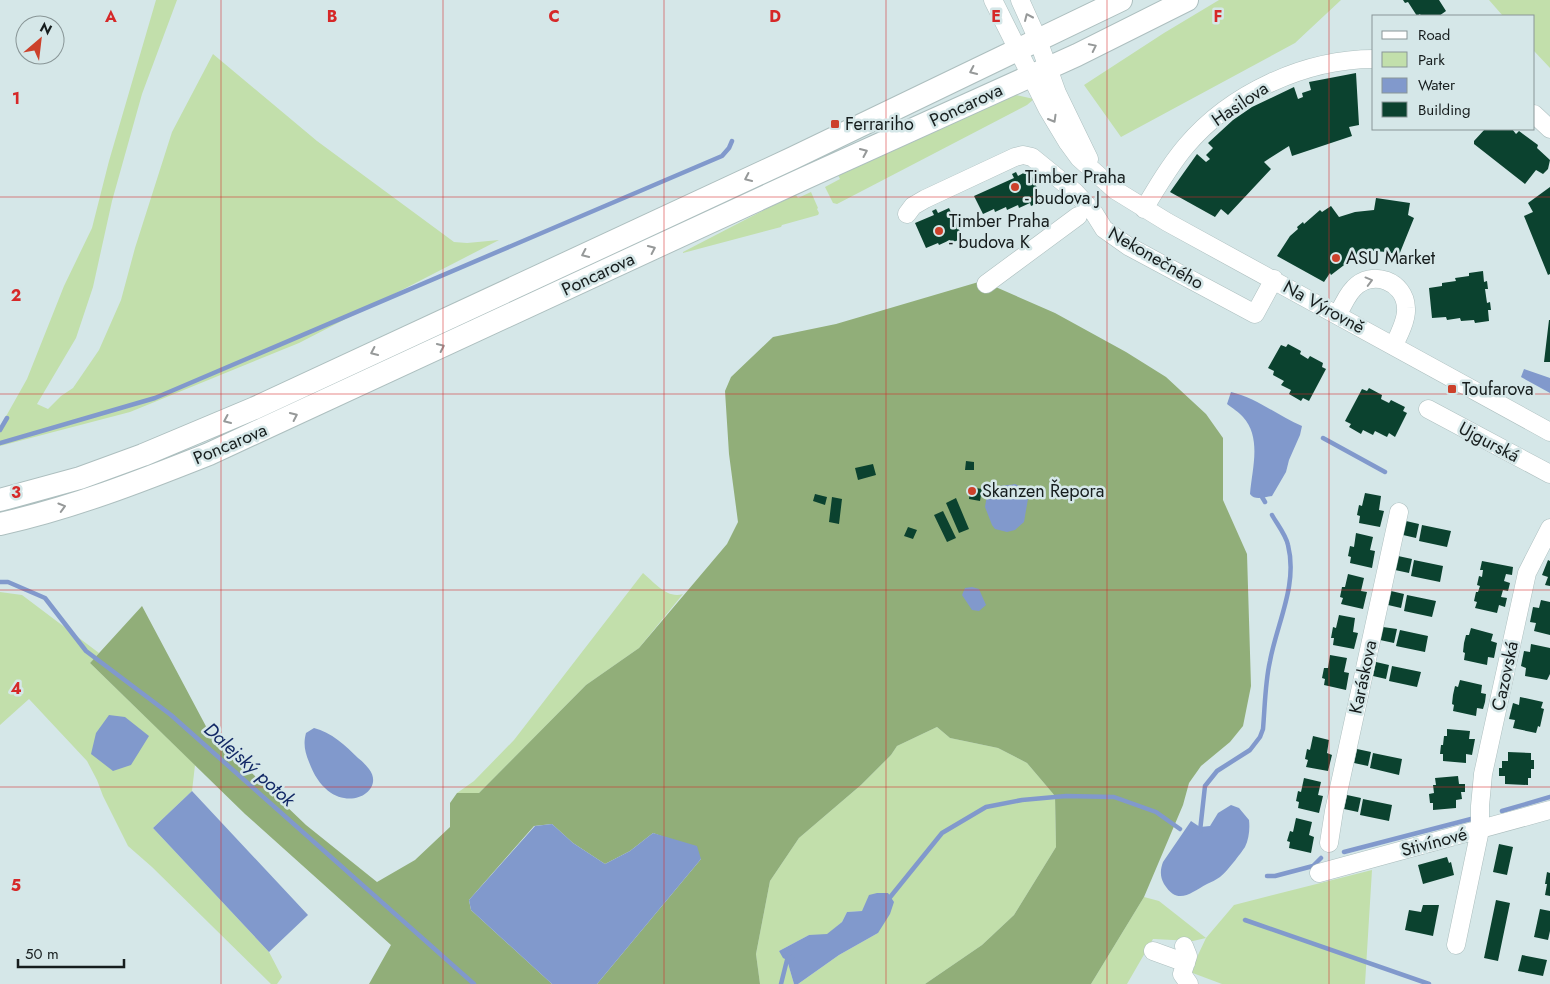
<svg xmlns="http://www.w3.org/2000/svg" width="1550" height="984" viewBox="0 0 1550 984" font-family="Jost,sans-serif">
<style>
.green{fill:#c2dfab}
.forest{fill:#91ae79}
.water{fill:#8199cc}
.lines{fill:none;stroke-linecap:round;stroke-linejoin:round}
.stream{stroke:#8199cc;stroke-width:4.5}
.building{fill:#0b422f}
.minor-casing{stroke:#adbfbf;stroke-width:19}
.major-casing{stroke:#adbfbf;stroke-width:24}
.minor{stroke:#fff;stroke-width:18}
.major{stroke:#fff;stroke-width:22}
.oneway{stroke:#969999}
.grid{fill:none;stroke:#d62828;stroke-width:1;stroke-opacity:0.55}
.poi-dot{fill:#cc412b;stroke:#d5e7e8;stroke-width:2}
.labels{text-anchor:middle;stroke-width:5;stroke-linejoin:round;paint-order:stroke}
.street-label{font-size:18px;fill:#161d1d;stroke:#d5e7e8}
.poi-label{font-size:18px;fill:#161d1d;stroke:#d5e7e8;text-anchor:start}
.water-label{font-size:19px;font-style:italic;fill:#122865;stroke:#d5e7e8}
.grid-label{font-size:16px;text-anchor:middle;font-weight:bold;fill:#d62828;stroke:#d5e7e8;stroke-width:5;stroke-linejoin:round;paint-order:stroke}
</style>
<rect width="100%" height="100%" fill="#d5e7e8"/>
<path class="green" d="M156 0H177L142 94 112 201 93 287 76 338 37 404 48 409 61 396 73 388 99 350 121 300 135 248 172 132 213 54 317 141 454 242 467 243 499 240 299 343 130 412 0 446V427L27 379 64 286 92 228 109 161Z
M1219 0H1341L1295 43 1121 137 1084 85 1164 33Z
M1489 0H1550V68L1534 51V16H1503Z
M1016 95 1034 99 1027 105 837 204 833 203 825 187 840 179 838 175Z
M811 192 818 208 817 209 819 213 818 215 782 225 781 227 683 253V252L795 194 798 198Z
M643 573C655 583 667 599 683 594L639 648 586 685 479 793H457L474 781 514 740Z
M0 592 22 595 99 653 90 663 195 765 192 791 153 828 269 952 282 977 277 984H271L152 867 128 846 103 796 97 780 87 761 29 699 0 725Z
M937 727 950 738 998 748 1027 763 1055 796 1056 847 1014 915 982 945 925 984H798L839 955 878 933 862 911 847 912 842 922 827 935H809L779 951 787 960 794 984H760L756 954 770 881 799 838 861 785 891 755 897 746Z
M1372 870 1365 984H1222L1190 972 1206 938 1193 941 1153 939 1127 984H1091L1144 897 1159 901 1206 938 1234 905Z"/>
<path class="forest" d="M982 281 1055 313 1126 352 1166 377 1206 414 1223 438V500L1247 554 1251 686 1243 726 1230 742 1201 766 1189 783 1183 805 1144 897 1091 984H925L982 945 1014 915 1056 847 1055 796 1027 763 998 748 950 738 937 727 897 746 891 755 861 785 799 838 770 881 756 954 760 984H597L701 859 664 837 653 833 630 851 605 864 573 843 552 824 534 826 469 900 471 910 552 984H369L391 945 245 814 90 663 142 606 209 732 306 825 377 882 415 860 450 827V803L457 793H479L586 685 639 648 727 544 738 522 729 454 725 391 731 377 773 337 836 324Z"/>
<path class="water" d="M1524 369 1550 378V393L1521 377Z
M1231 392C1257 398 1278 416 1302 426L1300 435 1289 460 1286 472 1272 496C1264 497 1255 501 1250 494 1252 469 1262 438 1243 417 1239 412 1232 408 1227 404Z
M1015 484 1026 489 1029 493 1024 522 1015 530 1007 532 995 529 992 525 985 507 988 489C997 485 1005 486 1015 484Z
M972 587 979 589 986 605 979 611 972 610 962 595 965 588Z
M109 715 125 717 149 736 131 765 113 771 91 754 96 733Z
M314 728C331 732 346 746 358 758 362 761 366 765 369 769 389 795 331 823 309 762 305 752 303 744 306 733Z
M192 791 308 915 269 952 153 828Z
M1231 805 1239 808 1249 820C1250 829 1249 839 1245 847 1241 853 1226 873 1220 877 1216 880 1211 882 1207 884 1190 893 1178 906 1164 884 1160 877 1160 870 1163 862L1191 821 1200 827 1210 826 1218 813Z
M552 824 573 843 605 864 630 851 653 833 697 846 701 859 597 984H552L471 910 469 900 535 826Z
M877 893H888L894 902 890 914 878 933 839 955 798 984H794L787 960 783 958 779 951 809 935 827 934 842 922 847 912 862 911 869 895Z"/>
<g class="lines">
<path class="stream" d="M0 430 7 418
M1323 438 1385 472
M0 443 155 398 722 156 729 148 732 141
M1262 493V497L1265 502
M0 582H8L45 598 86 651 171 715 474 984
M1502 811 1550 797
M1200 831 1205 786 1217 771 1250 750 1260 737 1263 729C1265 706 1265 683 1270 661 1277 623 1298 585 1288 545 1286 535 1277 524 1272 515
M1344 852 1471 819
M1267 876H1275L1313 866 1321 858
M887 901 942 833 986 807 1022 800 1066 796 1114 797 1156 812 1180 829
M1245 920 1429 984
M781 984 787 960 792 957"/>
</g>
<path class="building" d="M1403 0H1439L1446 11 1439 16H1421L1420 14 1417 16 1408 2 1405 3Z
M1356 73 1359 125 1349 127 1352 136 1292 156 1289 146 1270 158 1264 162 1271 169 1228 215 1221 209 1215 217 1170 192 1197 154 1206 162 1210 159 1206 155 1213 148 1208 143 1233 120 1252 107 1294 87 1298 99 1303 97 1302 93 1311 90 1309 82Z
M1485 129H1512L1516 134 1519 131 1538 145 1537 148 1550 160 1548 169 1543 174 1536 170 1525 184 1474 144V141Z
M1029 170 1043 201 1031 206 1030 203 1019 208 1018 205 1007 210 1006 207 995 212 994 209 983 214 974 196 1014 178 1012 174 1016 172 1018 176Z
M1550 187V274L1548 275 1524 216 1533 212 1528 203Z
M1376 198 1410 203 1408 215 1414 218 1399 255 1387 252 1373 251 1355 255 1356 256 1331 275 1330 273 1324 282 1277 256 1290 236 1298 229 1297 227 1303 222 1304 224 1320 210 1322 212 1331 206 1339 217 1355 212 1374 210Z
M949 208 963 238 951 243 950 240 939 245 938 243 926 248 915 223 934 215 932 211 936 209 938 213Z
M1483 271 1484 282 1487 281 1488 289H1485L1487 303 1490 302 1491 310H1488L1489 321 1475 323 1474 320 1461 321 1460 318 1447 320 1446 317 1432 318 1429 288 1442 286V283L1456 281 1455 278 1469 276V273Z
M1549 320H1550V362H1544Z
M1288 344 1301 351 1300 354 1308 359 1310 356 1323 363 1322 367 1326 369 1309 401 1303 398 1301 401 1289 394 1291 390 1281 385 1284 381 1273 375 1274 371 1268 368 1281 345 1286 347Z
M1369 388 1382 395 1381 399 1389 403 1391 400 1405 407 1403 411 1407 413 1395 437 1389 433 1387 437 1375 431 1373 435 1363 430 1361 434 1349 427 1351 424 1345 421 1362 389 1367 391Z
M966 461 974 462V470H965Z
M873 464 876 475 858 480 855 468Z
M970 487 982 489 980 501 969 499Z
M1365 493 1381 496 1379 510 1384 511 1380 527 1359 523 1360 516 1357 515 1359 505 1362 506Z
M815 494 827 497 825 505 813 501Z
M832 497 842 499 839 524 829 522Z
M956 498 969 529 959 533 946 503Z
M943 511 956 538 947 542 934 515Z
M1406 521 1419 524 1416 538 1403 535Z
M1422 525 1451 531 1447 547 1419 541Z
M908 527 917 530 913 539 904 536Z
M1356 533 1373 537 1370 550 1375 551 1372 568 1350 563 1351 557 1348 556 1350 546 1354 547Z
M1398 556 1412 559 1409 573 1395 570Z
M1414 560 1443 566 1440 582 1411 576Z
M1548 560 1550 561V586L1545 585 1548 577 1542 575Z
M1482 561 1513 567 1512 575 1506 574 1504 581 1510 583 1508 591 1503 590 1501 597 1507 598 1505 607 1499 605 1497 613 1475 608 1477 602 1474 601 1476 592H1478L1480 586 1477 585 1479 576 1482 577 1483 570H1480Z
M1348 574 1364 578 1361 591 1367 592 1363 609 1341 604 1343 598 1340 597 1342 587H1345Z
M1391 591 1404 594 1401 608 1388 605Z
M1407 595 1436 601 1432 617 1404 611Z
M1541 600 1550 602V635L1534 631 1536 623 1530 622 1533 607 1539 608Z
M1339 615 1355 618 1353 632 1358 633 1354 649 1333 645 1334 638H1331L1333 627 1336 628Z
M1383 627 1397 629 1394 643 1380 640Z
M1471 628 1493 634 1491 641 1497 643 1494 658 1488 657 1487 665 1464 660 1465 653 1463 652 1464 643 1466 635H1469Z
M1400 630 1428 636 1425 652 1396 646Z
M1531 644 1550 648V674L1547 680 1525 676 1526 668 1521 666 1524 651 1530 652Z
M1330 655 1347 658 1344 672 1349 673 1346 690 1324 685 1325 679 1322 678 1324 668H1328Z
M1376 662 1389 665 1386 679 1373 676Z
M1392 666 1421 672 1417 687 1389 681Z
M1460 680 1482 685 1481 693 1486 694 1485 702 1483 709 1477 708 1476 716 1453 711 1454 705 1452 704 1453 695 1455 686 1458 687Z
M1520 697 1543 702 1541 708 1544 709 1540 727 1538 726 1536 733 1513 728 1515 720 1509 719 1513 703 1519 705Z
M1447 729 1470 731 1469 739H1475L1472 755 1466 754V763L1443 761V754H1440L1441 745H1443L1444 736H1447Z
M1313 736 1329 740 1327 753 1332 755 1328 771 1306 767 1308 760 1305 759 1307 749 1310 750Z
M1357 749 1371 752 1368 766 1354 763Z
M1508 752 1531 753V760H1534V769H1531V778H1528V785L1505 784V776H1499V768H1502V761H1508Z
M1373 753 1402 759 1399 775 1370 768Z
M1458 776 1459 784H1465V792H1461L1462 799 1456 800V808L1433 810V803H1430L1429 794 1434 793 1433 785H1436L1435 778Z
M1304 778 1321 782 1318 795 1323 796 1319 813 1298 808 1299 802 1296 801 1298 791 1301 792Z
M1347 795 1361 798 1358 812 1344 809Z
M1363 799 1392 805 1389 821 1360 815Z
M1296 818 1312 822 1309 835 1314 837 1311 853 1289 848 1290 842 1287 841 1290 831 1293 832Z
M1499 844 1513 847 1507 875 1493 872Z
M1447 857 1449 863 1451 862 1454 875 1423 884 1418 865Z
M1547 872 1550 873V896L1545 895 1547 884H1545Z
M1496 900 1510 903 1498 961 1484 958Z
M1423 905H1439L1433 936 1405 930 1409 910 1421 912Z
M1540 909 1550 911V931L1548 940 1534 937Z
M1522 955 1547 960 1543 976 1518 971Z"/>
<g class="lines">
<defs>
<path id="minor" d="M993 0 1047 108 1068 143 1079 158 1115 190 1167 222 1550 432
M1020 0 1038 40 1057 93 1089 159
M1534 114 1550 129
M1144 209C1157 187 1170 165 1186 146 1231 93 1305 59 1374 59
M907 214 913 206 925 199 1015 157 1023 155 1032 157 1075 192 1094 213 1104 229 1128 246 1255 314 1274 279
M986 284 1078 216
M1338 315C1342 306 1347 295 1354 288 1372 269 1405 281 1406 308 1407 319 1399 335 1394 345
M1428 409 1550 474
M1329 843 1334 811 1399 512
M1319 873 1550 810
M1456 945 1480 830V806L1483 774 1527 573 1550 528
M1184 946 1188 956 1182 974 1189 984
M1153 951 1186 963"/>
<path id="major" d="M0 500 80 478 143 455 255 408 793 158 1121 0
M0 524C72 508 141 481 209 454L803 179 1077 55 1187 0"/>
</defs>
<use href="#minor" class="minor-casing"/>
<use href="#major" class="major-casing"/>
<use href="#minor" class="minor"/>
<use href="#major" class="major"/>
</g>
<defs><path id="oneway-chevron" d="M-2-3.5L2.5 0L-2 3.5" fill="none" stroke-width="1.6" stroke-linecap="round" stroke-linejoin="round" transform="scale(1.25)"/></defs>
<g class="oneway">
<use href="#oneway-chevron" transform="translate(1028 17) rotate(-114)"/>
<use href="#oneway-chevron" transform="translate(1093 47) rotate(-26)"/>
<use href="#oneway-chevron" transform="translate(973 71) rotate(155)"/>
<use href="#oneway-chevron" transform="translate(1053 119) rotate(60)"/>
<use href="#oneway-chevron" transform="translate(864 152) rotate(-24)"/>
<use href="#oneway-chevron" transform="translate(748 178) rotate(155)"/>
<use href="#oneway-chevron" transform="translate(652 249) rotate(-25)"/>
<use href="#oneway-chevron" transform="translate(585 254) rotate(155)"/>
<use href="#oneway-chevron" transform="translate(1369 281) rotate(-15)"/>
<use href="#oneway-chevron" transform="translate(441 347) rotate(-25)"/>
<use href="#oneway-chevron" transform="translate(374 352) rotate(155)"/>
<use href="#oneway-chevron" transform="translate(294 416) rotate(-25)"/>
<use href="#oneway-chevron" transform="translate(227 420) rotate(156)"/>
<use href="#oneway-chevron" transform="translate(62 507) rotate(-16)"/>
</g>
<path class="grid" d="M221 0V984M443 0V984M664 0V984M886 0V984M1107 0V984M1329 0V984M0 197H1550M0 394H1550M0 590H1550M0 787H1550"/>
<g class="poi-dot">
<rect x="830" y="119" width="10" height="10" rx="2.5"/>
<circle cx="1015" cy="187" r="5"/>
<circle cx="939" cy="231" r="5"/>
<circle cx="1336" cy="258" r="5"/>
<rect x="1447" y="384" width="10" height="10" rx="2.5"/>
<circle cx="972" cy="491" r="5"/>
</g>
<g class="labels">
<g class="street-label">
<text transform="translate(1240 104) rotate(-34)" y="6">Hasilova</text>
<text transform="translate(966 105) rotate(-25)" y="6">Poncarova</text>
<text transform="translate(1156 258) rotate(30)" y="6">Nekonečného</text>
<text transform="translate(598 274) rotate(-25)" y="6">Poncarova</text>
<text transform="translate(1324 307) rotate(29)" y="6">Na Výrovně</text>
<text transform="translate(1489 442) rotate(28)" y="6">Ujgurská</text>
<text transform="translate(230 444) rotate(-23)" y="6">Poncarova</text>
<text transform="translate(1505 676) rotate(-78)" y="6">Cazovská</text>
<text transform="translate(1363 677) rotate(-78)" y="6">Karáskova</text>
<text transform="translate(1434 842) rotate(-15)" y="6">Stivínové</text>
</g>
<g class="poi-label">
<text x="845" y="130">Ferrariho</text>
<text x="1025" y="183">Timber Praha<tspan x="1025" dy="21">- budova J</tspan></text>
<text x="949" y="227">Timber Praha<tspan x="949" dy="21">- budova K</tspan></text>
<text x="1346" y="264">ASU Market</text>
<text x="1462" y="395">Toufarova</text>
<text x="982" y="497">Skanzen Řepora</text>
</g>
<g class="water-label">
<text transform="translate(250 764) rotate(42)" y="7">Dalejský potok</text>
</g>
</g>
<g class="grid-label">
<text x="111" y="22">A</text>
<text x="332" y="22">B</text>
<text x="554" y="22">C</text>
<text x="775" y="22">D</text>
<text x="996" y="22">E</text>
<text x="1218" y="22">F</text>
<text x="16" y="104">1</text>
<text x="16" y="301">2</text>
<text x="16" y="498">3</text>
<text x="16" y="694">4</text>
<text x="16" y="891">5</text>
</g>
<rect x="1372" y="15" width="162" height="115" fill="#d5e7e8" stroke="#899697"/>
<rect x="1382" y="31" width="25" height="8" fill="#ffffff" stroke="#899697"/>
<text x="1418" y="40" font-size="15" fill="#161d1d">Road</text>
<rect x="1382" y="52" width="25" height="15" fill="#c2dfab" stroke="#899697"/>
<text x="1418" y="65" font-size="15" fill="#161d1d">Park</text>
<rect x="1382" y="78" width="25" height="15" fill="#8199cc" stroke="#899697"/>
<text x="1418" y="90" font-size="15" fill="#161d1d">Water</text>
<rect x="1382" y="102" width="25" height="15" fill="#0b422f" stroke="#899697"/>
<text x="1418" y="115" font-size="15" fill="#161d1d">Building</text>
<g transform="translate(40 40) rotate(28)"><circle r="24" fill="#d5e7e8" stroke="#899697"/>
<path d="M0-4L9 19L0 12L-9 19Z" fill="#cc412b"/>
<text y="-8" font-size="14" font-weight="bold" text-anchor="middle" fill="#161d1d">N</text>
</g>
<path d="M18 959v8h106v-8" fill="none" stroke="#161d1d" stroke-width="2.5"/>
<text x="25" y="959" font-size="15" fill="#161d1d" stroke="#d5e7e8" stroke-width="4" paint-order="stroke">50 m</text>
</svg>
